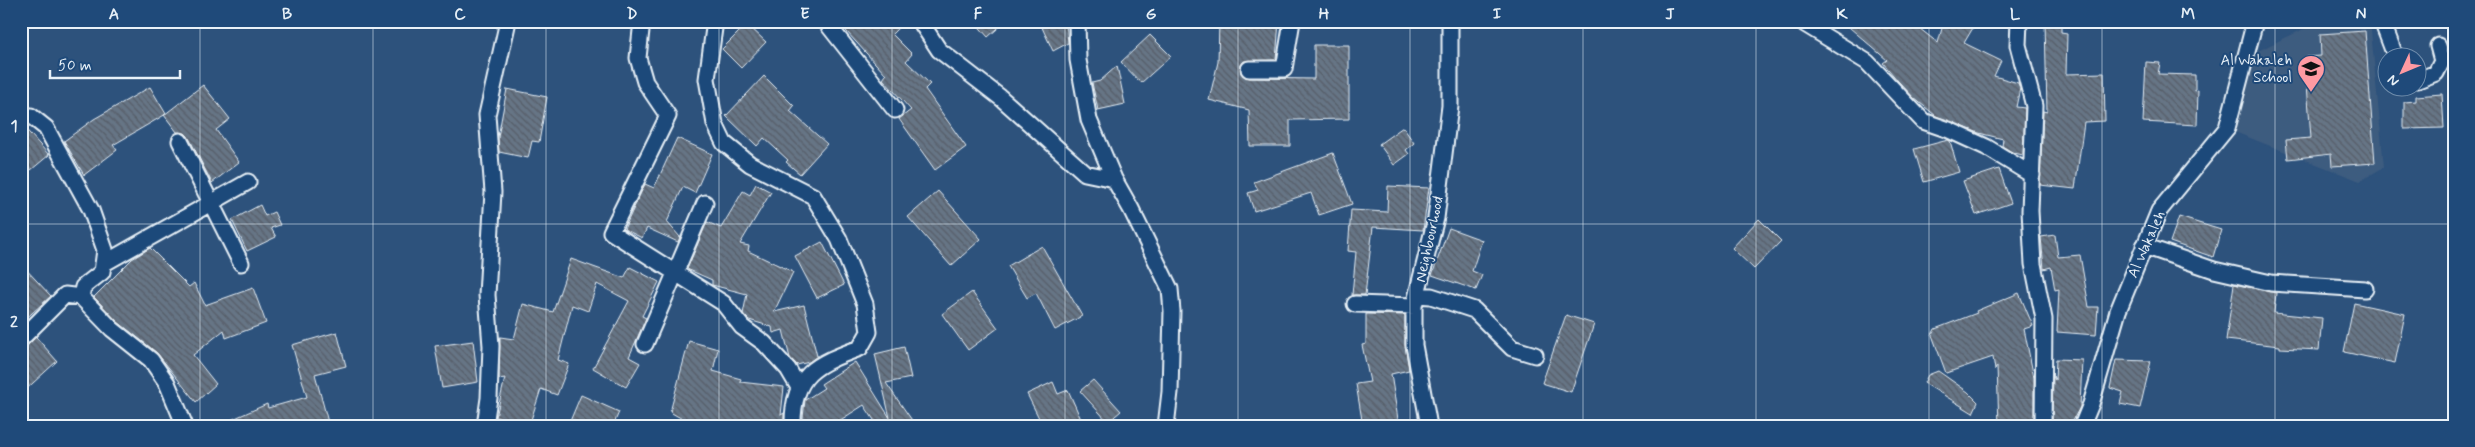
<svg xmlns="http://www.w3.org/2000/svg" width="2475" height="447" viewBox="0 0 2475 447" font-family="Mynerve,sans-serif">
<style>
.built{fill:#3e5c7f}
.building{fill:url(#building-back-hatch);stroke:#e8f1f8}
.lines{fill:none;stroke-linecap:round;stroke-linejoin:round}
.minor-casing{stroke:#e8f1f8;stroke-width:19}
.minor{stroke:#1f4a7a;stroke-width:15}
.grid{fill:none;stroke:#e8f1f8;stroke-width:1;stroke-opacity:0.55}
.labels{text-anchor:middle;stroke-width:4;stroke-linejoin:round;paint-order:stroke}
.poi-label{font-size:15px;fill:#e8f1f8;stroke:#1f4a7a;text-anchor:end}
.street-label{font-size:15px;fill:#e8f1f8;stroke:#1f4a7a}
.neatline{fill:none;stroke:#e8f1f8;stroke-width:2}
.grid-label{font-size:16px;text-anchor:middle;font-weight:bold;fill:#e8f1f8}
</style>
<defs>
<pattern id="building-back-hatch" width="6" height="6" patternUnits="userSpaceOnUse" patternTransform="scale(1.25)"><rect width="6" height="6" fill="#667485"/><path d="M-1 5l2 2M0 0l6 6M5-1l2 2" fill="none" stroke="#565e68"/></pattern>
</defs>
<rect width="100%" height="100%" fill="#2d527c"/>
<filter id="ink" filterUnits="userSpaceOnUse"><feTurbulence type="fractalNoise" baseFrequency=".02" numOctaves="2"/><feDisplacementMap in="SourceGraphic" scale="10" xChannelSelector="R" yChannelSelector="G"/><feConvolveMatrix kernelMatrix="1 2 1 2 8 2 1 2 1" color-interpolation-filters="sRGB"/></filter>
<g filter="url(#ink)">
<path class="built" d="M2320 21H2370L2384 167 2360 181 2235 132 2254 53Z"/>
<path class="building" d="M855 21H905L892 34 912 54 906 61 930 84 925 89 966 147 935 170 899 119 911 110 883 79 886 75 846 31Z
M974 21H1006L988 37Z
M1039 21H1066L1068 43 1053 51Z
M1219 21 1262 23V21H1279L1276 60 1244 61 1241 65V73L1249 78 1314 79V45H1349V119L1290 120V146H1250L1249 110 1209 100 1218 62Z
M1842 21H1910L1938 43 1944 21H1977L1964 43 2001 61 1994 76 2018 83 2020 88 2016 107 2025 108 2023 155 2014 153 2002 146 2003 139 1979 133 1936 116 1914 98 1898 81 1883 63 1887 60Z
M2045 21H2061V32L2067 33 2066 74 2104 73 2105 121 2084 122 2075 189 2040 185 2043 111 2047 112Z
M747 24 766 42 741 68 722 49Z
M2365 31 2375 163 2332 166 2331 154 2288 159 2286 140 2311 138 2305 57 2321 56 2320 34Z
M1150 35 1171 56 1141 83 1121 62Z
M2146 62 2160 63 2158 74 2195 75V91L2198 90 2197 125 2143 122Z
M1117 66 1125 104 1098 110 1092 83 1100 81Z
M764 76 794 106 790 111 827 144 800 174 786 162 788 160 764 138 757 146 726 116Z
M203 85 230 119 216 130 239 162 212 183 188 136 185 133 177 132 164 115Z
M150 87 166 114 113 145 117 150 84 175 64 141 94 119Z
M507 89 547 97 539 142 532 141 528 158 499 152 498 137Z
M2442 94 2444 128 2404 129V102L2416 101V96Z
M21 124 49 155 31 170 21 158Z
M1403 127 1414 143 1406 150 1409 154 1394 165 1379 144Z
M677 138 712 154 695 193 683 187 667 222 680 237 678 242 647 228 642 238 624 229 645 184 654 188Z
M1948 140 1950 141 1959 172 1924 182 1914 149Z
M1333 153 1352 204 1319 215 1311 193 1254 211 1248 193 1258 190 1254 182Z
M1999 169 2011 203 1976 215 1963 181Z
M756 184 771 192 740 244 749 246 748 251 793 272 774 312 804 305 817 356 809 362 797 365 790 358 783 330 773 333 772 327 749 320 743 314 747 294 712 285V280L687 269 707 222 721 228 743 191 750 195Z
M1388 186 1429 188 1423 230 1373 227 1365 295H1352L1356 252 1348 251 1351 210 1387 212Z
M938 191 981 239 951 266 908 217Z
M260 205 265 216 274 212 280 225 271 228 276 237 247 251 232 220Z
M2179 217 2221 230 2213 257 2170 242Z
M1759 219 1781 241 1754 269 1732 248Z
M1449 228 1482 240 1472 271 1482 275 1476 290 1432 275Z
M2055 235 2058 257 2080 255 2089 307H2098L2096 335 2057 332 2059 289 2055 290 2051 267 2044 269 2041 237Z
M822 242 844 285 817 298 795 256Z
M1042 246 1082 316 1055 330 1036 293 1027 298 1008 266Z
M150 248 189 287 194 283 205 305 253 288 266 323 226 338 224 330 193 355 216 384 196 402 157 353 118 322 94 297 132 259Z
M571 259 624 278 630 267 659 282 642 316 646 318 629 357 640 363 626 387 593 368 629 301 597 284 588 311 572 305 558 360 569 364 557 395 541 389 529 426 496 417 505 378 499 379 500 337 514 339 523 304 553 312Z
M21 264 51 296 22 322 23 323 21 325Z
M2234 284 2276 293 2274 313 2322 318 2319 350 2280 348V346L2226 340Z
M972 292 998 328 968 350 942 314Z
M2019 293 2033 326 2024 329 2034 378V426H1999L1997 366 1995 370 1993 357 1946 373 1932 335 1935 329 1977 313 1976 311Z
M2354 303 2405 314 2395 363 2344 352Z
M1366 314 1405 315V345L1409 370 1391 374 1399 426H1363L1356 384 1370 382 1362 345 1366 344Z
M1566 315 1594 324 1571 392 1542 383Z
M337 332 346 366 315 374 329 426H217L267 404 268 408 307 397 292 345Z
M36 337 57 361 21 394V348L27 346Z
M473 341 478 382 442 388 435 346Z
M689 341 718 349 713 371 741 379 740 382 784 387 781 415 784 413V426H695L670 412Z
M904 347 911 378 886 383 916 426H878L864 405 831 426H802L805 400 824 388 821 384 855 362 890 418 875 354Z
M2056 359 2082 360 2080 407 2073 420V426H2052L2053 376 2055 380Z
M2116 360 2151 361 2140 408 2120 404 2123 392 2110 388Z
M1938 371 1968 392 1978 402 1973 413 1924 383 1928 375Z
M1093 380 1121 411 1108 422 1080 391Z
M1053 382 1058 394 1068 390 1084 426H1043L1027 394Z
M581 395 619 412 613 426H568Z"/>
<g class="lines">
<defs>
<path id="minor" d="M642 21 638 58 645 82 668 116 611 232 723 303 742 327 764 343 788 369 798 386
M715 21 707 79 715 124 724 143 750 164 813 196 839 239 865 304 869 332 860 348C816 364 792 374 793 426
M825 21 895 110
M920 21 939 50 1001 98 1085 173 1114 179
M1077 21 1078 60 1089 120 1114 179 1131 209 1170 289 1172 311 1170 392 1166 426
M1800 21 1867 62 1923 121 1949 130 1986 147 2032 175
M2019 21 2018 45 2034 106 2030 211 2033 264 2044 319 2043 426
M2382 21 2396 58
M1249 69H1284L1292 21
M2418 80 2436 73 2442 61 2438 46
M21 115 31 116 46 128 91 210 105 250 102 272 83 287 81 297 112 329 151 360 167 383 185 426
M180 141 241 263
M2144 246 2214 270 2271 283 2365 289
M103 264 248 182
M1417 295 1431 296 1474 310 1512 348 1535 355
M1355 304 1414 306
M21 339 65 295 81 297
M645 344 705 203
M485 426 489 398 491 346 487 295 493 192 487 115 508 21
M1429 426 1414 345V306L1436 218 1450 106V21
M2082 426 2091 404 2118 311 2159 211 2227 128 2255 21"/>
</defs>
<use href="#minor" class="minor-casing"/>
<use href="#minor" class="minor"/>
</g>
</g>
<path class="grid" d="M200 21V426M373 21V426M546 21V426M719 21V426M892 21V426M1065 21V426M1238 21V426M1410 21V426M1583 21V426M1756 21V426M1929 21V426M2102 21V426M2275 21V426M21 224H2454"/>
<defs>
<symbol id="school-pin" viewBox="-11 -11 22 30"><path d="M0 17L-7.5 6A9.5 9.5 0 1 1 7.5 6Z" fill="#ff9aa2" stroke="#1f4a7a"/><path d="M0-5L7-2L0 1L-7-2ZM-4 1L0 2.5L4 1V4Q0 6-4 4Z" fill="#111"/></symbol>
</defs>
<g fill-rule="evenodd">
<use href="#school-pin" x="2295" y="53" width="32" height="43"/>
</g>
<g class="labels">
<g class="poi-label">
<text x="2292" y="65">Al Wakaleh<tspan x="2292" dy="17">School</tspan></text>
</g>
<g class="street-label">
<text transform="translate(1429 239) rotate(-78)" y="5">Neighbourhood</text>
<text transform="translate(2146 244) rotate(-66)" y="5">Al Wakaleh</text>
</g>
</g>
<rect width="2475" height="447" fill="none" stroke="#1f4a7a" stroke-width="55"/>
<g transform="translate(2402 72) rotate(226)"><circle r="24" fill="#1f4a7a" stroke="#6f8dac"/>
<path d="M0-4L9 19L0 12L-9 19Z" fill="#ff9aa2"/>
<text y="-8" font-size="14" font-weight="bold" text-anchor="middle" fill="#e8f1f8">N</text>
</g>
<path d="M50 70v8h130v-8" fill="none" stroke="#e8f1f8" stroke-width="2.5"/>
<text x="58" y="70" font-size="15" fill="#e8f1f8" stroke="#1f4a7a" stroke-width="4" paint-order="stroke">50 m</text>
<rect x="28" y="28" width="2420" height="392" class="neatline"/>
<g class="grid-label">
<text x="114" y="19">A</text>
<text x="287" y="19">B</text>
<text x="460" y="19">C</text>
<text x="632" y="19">D</text>
<text x="805" y="19">E</text>
<text x="978" y="19">F</text>
<text x="1151" y="19">G</text>
<text x="1324" y="19">H</text>
<text x="1497" y="19">I</text>
<text x="1670" y="19">J</text>
<text x="1842" y="19">K</text>
<text x="2015" y="19">L</text>
<text x="2188" y="19">M</text>
<text x="2361" y="19">N</text>
<text x="14" y="131">1</text>
<text x="14" y="327">2</text>
</g>
</svg>
